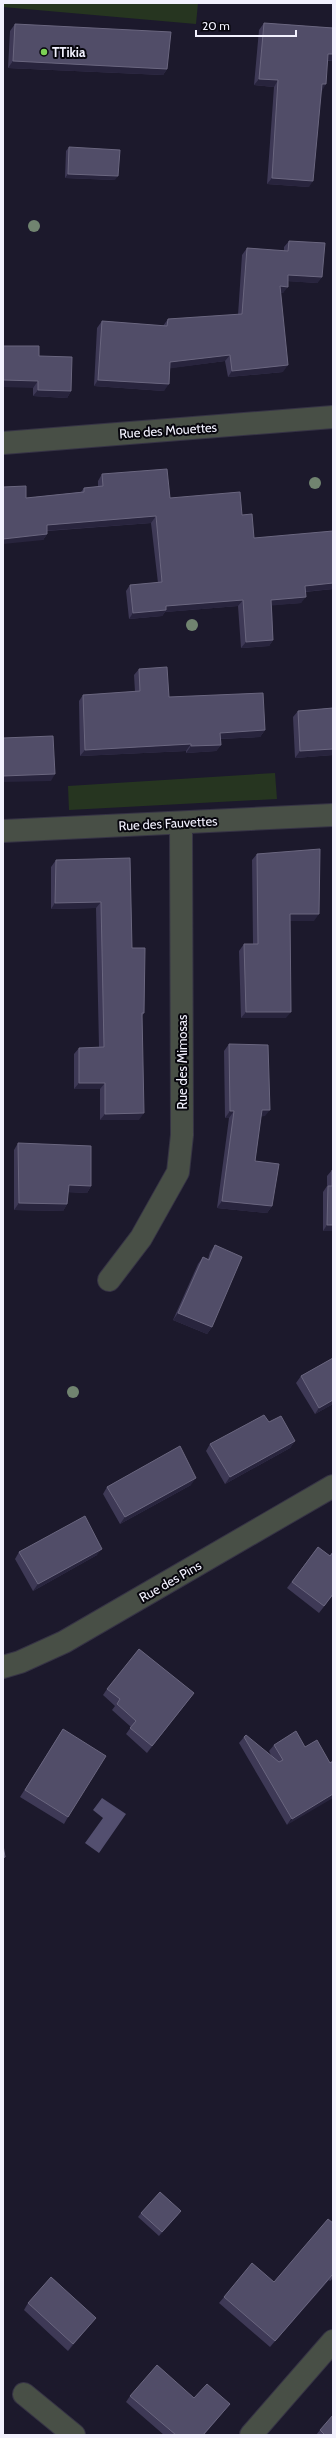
<svg xmlns="http://www.w3.org/2000/svg" width="336" height="2438" viewBox="0 0 336 2438" font-family="Cabin,sans-serif">
<style>
.green{fill:#263520}
.water{fill:#534f6f}
.lines{fill:none;stroke-linecap:round;stroke-linejoin:round}
.minor-casing{stroke:#363345;stroke-width:24}
.minor{stroke:#484f46;stroke-width:22}
.tree{fill:#718470}
.wall{fill:#3e3956}
.shaded-wall{fill:#28243d}
.building{fill:#514d68;stroke:#6a667f}
.poi-dot{fill:#7cd155;stroke:#07060d;stroke-width:1.5}
.labels{text-anchor:middle;stroke-width:4;stroke-linejoin:round;paint-order:stroke}
.poi-label{font-size:13px;font-weight:bold;fill:#f2f1fe;stroke:#07060d;text-anchor:start}
.street-label{font-size:13px;fill:#f2f1fe;stroke:#07060d}
</style>
<rect width="100%" height="100%" fill="#1c192c"/>
<path class="green" d="M3 3H198L196 24 3 7Z
M275 773 277 799 69 810 68 786Z"/>
<path class="water" d="M102 1798 126 1814 99 1853 85 1843 103 1818 93 1810Z"/>
<g class="lines">
<defs>
<path id="minor" d="M3 443 333 417
M3 831 333 815
M109 1280 141 1238 178 1172 182 1135 181 823
M3 1667 20 1662 64 1642 333 1486
M24 2394 74 2435
M251 2435 333 2341"/>
</defs>
<use href="#minor" class="minor-casing"/>
<use href="#minor" class="minor"/>
</g>
<g class="tree">
<circle cx="34" cy="226" r="6"/>
<circle cx="315" cy="483" r="6"/>
<circle cx="192" cy="625" r="6"/>
<circle cx="73" cy="1392" r="6"/>
</g>
<path class="wall" d="M264 23 333 28V61H328L322 91H321L309 187 267 184 274 87 254 85 259 30Z
M15 24 167 69 163 75 8 68 10 31Z
M69 147 115 180 65 178 66 151Z
M289 241 322 277 317 283 288 281 283 293H281L283 372 228 377 225 361 170 368 164 391 94 386 97 328 102 321 163 326 168 319 238 315 242 255 247 248 284 251V247Z
M39 356 71 391 67 398 33 396V388Z
M102 474 170 498 242 515 254 538 333 589 305 592 301 603 272 605 273 640 269 646 241 648 238 606 165 612 162 616 129 619 126 591 130 585 158 583 151 523 47 531V534L43 540 26 498 81 492 84 488 98 487V481Z
M139 669 169 697 265 730 260 737 220 739 221 745 216 751 186 753V751L80 756 79 701 83 695 135 692 134 675Z
M333 708V755L295 758 293 717 298 711Z
M257 854 314 921H290L286 1018H241L239 951 244 944H253L252 860Z
M130 858 132 948 144 1013 142 1016 139 1120H100V1089H74V1054L79 1048 99 1047 96 908 51 909V867L56 860Z
M229 1044 265 1116H261L255 1161 272 1206 267 1213 217 1208 229 1118H225L224 1051Z
M18 1143 91 1186 87 1193 68 1192 67 1204 63 1211 14 1210V1150Z
M332 1170H333V1231H323V1192L327 1186V1176Z
M215 1245 212 1327 207 1334 173 1320 198 1264 203 1257 208 1259 210 1252Z
M333 1358V1404L315 1414 296 1383 301 1376Z
M269 1422 295 1441 290 1448 225 1484 206 1451 210 1444Z
M191 1485 120 1524 103 1494 107 1487Z
M318 1547 330 1556 333 1595 319 1613 287 1588Z
M19 1552 97 1555 33 1591 15 1559Z
M107 1689 194 1693 147 1753 126 1734 131 1727 112 1710 115 1706 103 1695Z
M63 1729 68 1817 64 1824 20 1797Z
M244 1737 272 1757 269 1751 274 1745 305 1747 330 1763 333 1761 287 1825 239 1743Z
M141 2213 178 2215 159 2236 138 2217Z
M333 2223V2278L330 2281 329 2280 270 2347 219 2303 224 2297 274 2282Z
M28 2303 91 2324 68 2351 24 2310Z
M130 2396 194 2398 225 2410 204 2435H164L126 2402Z
M320 2430 333 2435H316Z"/>
<path class="shaded-wall" d="M328 54H333V61L324 60Z
M13 61 167 69 163 75 8 68Z
M259 79 278 80 274 87 254 85Z
M322 84H326L322 91H317Z
M68 174 118 176 115 180 65 178Z
M272 178 313 181 309 187 267 184Z
M288 275 322 277 317 283 284 281Z
M280 286 288 287 283 293H276Z
M230 355 225 361 166 369 170 362Z
M288 365 283 372 228 377 232 371Z
M3 380 38 381 33 388 3 387Z
M98 380 169 384 164 391 94 386Z
M38 390 71 391 67 398 33 396Z
M156 516 151 523 42 531 47 525Z
M47 534 43 540 3 544V539Z
M333 583V589L301 592 305 586Z
M306 597 301 603 267 606 271 600Z
M243 600 238 606 165 612 162 616 129 619 133 613 166 606Z
M273 640 269 646 241 648 246 642Z
M265 730 260 737 216 739 220 733Z
M191 744 186 751 80 756 85 750Z
M221 745 216 751 186 753 191 746Z
M333 749V755L295 758 300 751Z
M55 774 51 781 3 782V776Z
M101 902 96 908 51 909 55 903Z
M290 914H319L314 921H285Z
M246 1012H291L286 1018H241Z
M79 1083H105L100 1089H74Z
M262 1110H270L265 1116 258 1117Z
M230 1111H234L229 1118H225Z
M144 1113 139 1120H100L105 1114Z
M69 1185 91 1186 87 1193 64 1192Z
M222 1201 272 1206 267 1213 217 1208Z
M19 1203 67 1204 63 1211 14 1210Z
M327 1225H333V1231H323Z
M178 1313 212 1327 207 1334 173 1320Z
M333 1400V1404L315 1414 319 1408Z
M295 1441 290 1448 225 1484 230 1477Z
M196 1478 191 1485 120 1524 125 1517Z
M102 1549 97 1555 33 1591 38 1584Z
M194 1693 189 1700 147 1753 152 1746Z
M333 1794V1798L287 1825 292 1819Z
M181 2211 178 2215 159 2236 162 2232Z
M333 2274 329 2280 270 2347 275 2341Z
M96 2318 91 2324 68 2351 73 2344Z
M230 2404 225 2410 204 2435H203Z"/>
<path class="building" d="M264 23 333 28V54H328L326 84H322L313 181 272 178 278 80 259 79Z
M15 24 171 32 167 69 13 61Z
M69 147 120 150 118 176 68 174Z
M289 241 325 243 322 277 288 275V287L280 286 288 365 232 371 230 355 170 362 169 384 98 380 102 321 167 326 168 319 242 314 247 248 288 251Z
M3 346H39V356L72 357 71 391 38 390V381L3 380Z
M167 469 170 498 240 492 242 515 252 514 254 538 333 531V583L305 586 306 597 271 600 273 640 246 642 243 600 166 606V610L133 613 130 585 162 582 156 516 47 525V534L3 539V487L26 486V498L84 492V488L103 486 102 474Z
M167 667 169 697 263 693 265 730 220 733 221 745 191 746V744L85 750 83 695 140 691 139 669Z
M333 708V749L300 751 298 711Z
M53 736 55 774 3 776V738Z
M320 849 319 914H290L291 1012H246L244 944H258L257 854Z
M130 858 132 948H145L144 1013H142L144 1113 105 1114V1083H79V1048L104 1047 101 902 55 903 56 860Z
M229 1044 268 1045 270 1110H262L255 1161 279 1164 272 1206 222 1201 234 1111H230Z
M18 1143 91 1146V1186L69 1185 67 1204 19 1203Z
M332 1170H333V1225H327L328 1186H332Z
M215 1245 242 1257 212 1327 178 1313 203 1257 209 1260Z
M333 1358V1400L319 1408 301 1376Z
M264 1415 269 1422 281 1416 295 1441 230 1477 210 1444Z
M180 1446 196 1478 125 1517 107 1487Z
M85 1516 102 1549 38 1584 19 1552Z
M318 1547 330 1556 333 1552V1594L324 1606 292 1582Z
M139 1649 194 1693 152 1746 130 1728 136 1721 117 1704 120 1699 107 1689Z
M63 1729 106 1756 68 1817 25 1790Z
M296 1731 305 1747 317 1740 330 1763 333 1761V1794L292 1819 244 1737 246 1735 279 1762 283 1760 274 1745Z
M3 1845 5 1857 3 1858Z
M160 2192 181 2211 162 2232 141 2213Z
M328 2219 333 2223V2274L275 2341 224 2297 252 2263 274 2282Z
M51 2277 96 2318 73 2344 28 2303Z
M157 2365 194 2398 207 2384 230 2404 203 2435H176L130 2396Z
M333 2415V2435H325L320 2430Z"/>
<circle class="poi-dot" cx="44" cy="52" r="4"/>
<g class="labels">
<g class="poi-label">
<text x="52" y="57">TTikia</text>
</g>
<g class="street-label">
<text transform="translate(168 430) rotate(-4)" y="5">Rue des Mouettes</text>
<text transform="translate(168 823) rotate(-3)" y="5">Rue des Fauvettes</text>
<text transform="translate(182 1062) rotate(-90)" y="5">Rue des Mimosas</text>
<text transform="translate(170 1581) rotate(-30)" y="5">Rue des Pins</text>
</g>
</g>
<rect width="336" height="2438" fill="none" stroke="#f2f1fe" stroke-width="8"/>
<path d="M196 30v6h100v-6" fill="none" stroke="#f2f1fe" stroke-width="2"/>
<text x="202" y="30" font-size="12" fill="#f2f1fe" stroke="#07060d" stroke-width="3" paint-order="stroke">20 m</text>
</svg>
